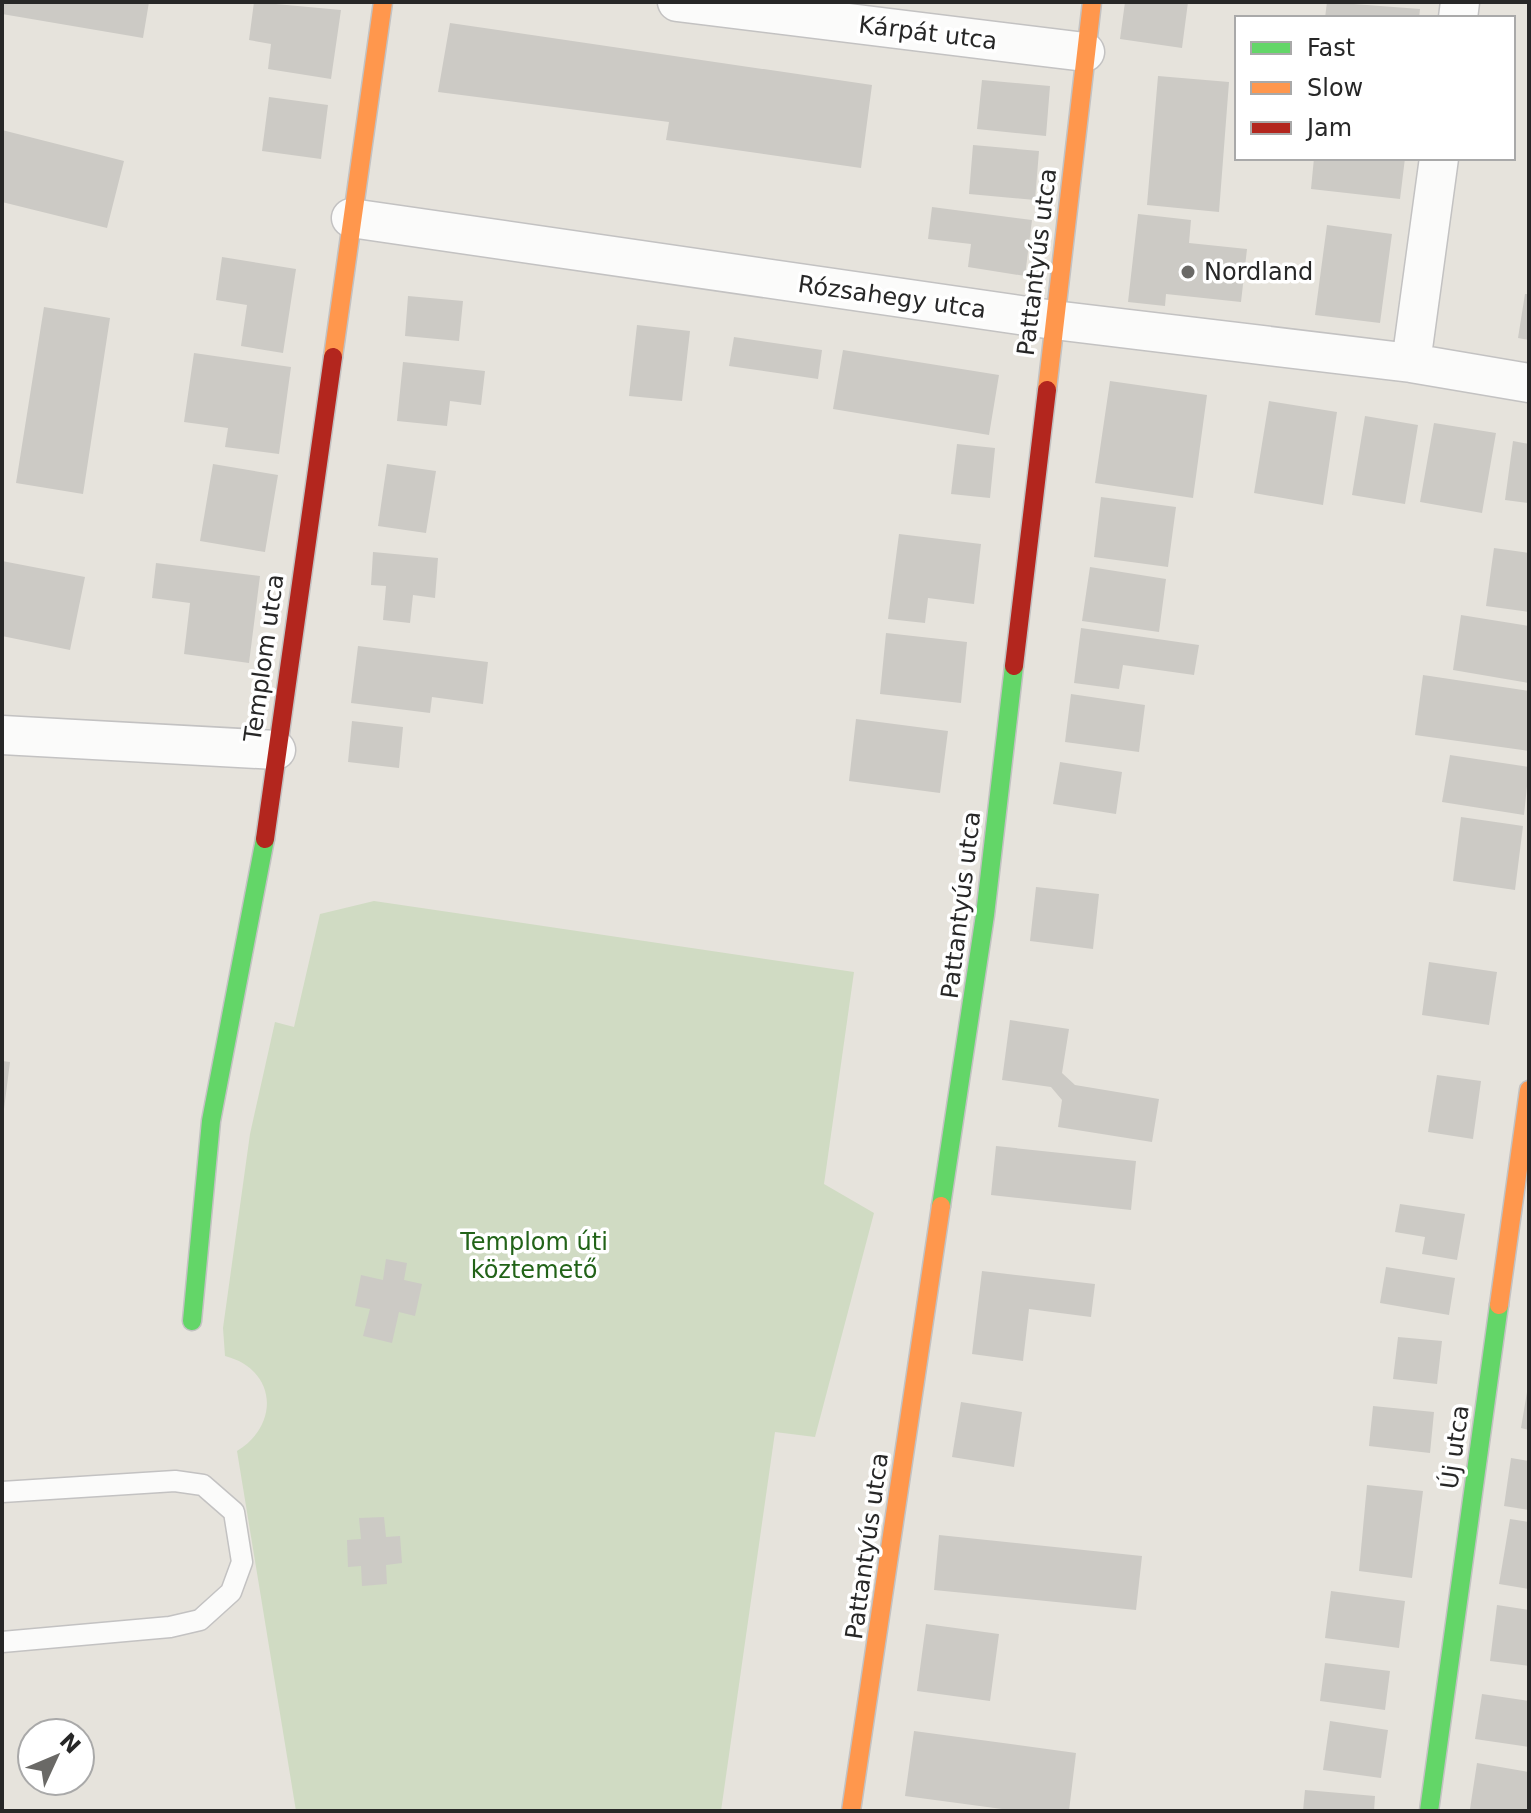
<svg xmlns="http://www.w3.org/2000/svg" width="1531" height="1813" viewBox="0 0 1531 1813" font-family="'DejaVu Sans',sans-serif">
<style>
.cemetery{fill:#d0dbc3}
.building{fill:#cccac5}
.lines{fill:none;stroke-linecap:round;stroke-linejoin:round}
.lane-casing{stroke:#c3c2c2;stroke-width:23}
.street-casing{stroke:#c3c2c2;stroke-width:41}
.fast-casing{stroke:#c3c2c2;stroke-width:21}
.slow-casing{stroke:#c3c2c2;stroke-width:21}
.jam-casing{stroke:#c3c2c2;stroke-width:21}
.lane{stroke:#fbfbfa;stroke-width:20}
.street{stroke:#fbfbfa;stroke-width:38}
.fast{stroke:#63d668;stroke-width:18}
.slow{stroke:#ff974d;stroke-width:18}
.jam{stroke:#b3261e;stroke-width:18}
.poi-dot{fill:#6a6966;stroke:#fff;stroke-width:3}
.labels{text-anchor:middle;stroke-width:7;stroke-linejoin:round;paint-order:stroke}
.street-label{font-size:24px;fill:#272727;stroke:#fff}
.poi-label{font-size:24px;fill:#272727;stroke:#fff;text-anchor:start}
.park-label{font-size:24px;fill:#226318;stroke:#fff}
</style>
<rect width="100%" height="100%" fill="#e6e3dc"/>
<path class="cemetery" d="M374 901 854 972 824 1184 874 1213 815 1437 775 1432 721 1811H296L237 1451C281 1424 276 1369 225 1356L223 1328 250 1134 275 1022 294 1027 320 914Z"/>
<path class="building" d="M2 2H149L143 38 2 14Z
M254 2 341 10 331 79 268 69 271 44 249 40Z
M1125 2H1188L1182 48 1120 39Z
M1327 2 1420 9 1419 18H1325Z
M450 23 872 85 861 168 666 140 669 122 438 92Z
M1158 76 1229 82 1219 212 1147 205Z
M982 80 1050 86 1046 136 977 129Z
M269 97 328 105 321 159 262 151Z
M2 130 124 161 107 228 2 202Z
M973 145 1039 151 1035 200 969 194Z
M1314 158H1405L1400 199 1311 189Z
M932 207 1032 220 1025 276 968 267 971 244 928 239Z
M1138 214 1191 220 1189 243 1247 249 1241 302 1166 294 1165 306 1128 302Z
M1327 225 1392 234 1380 323 1315 315Z
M222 257 296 269 283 353 241 346 247 305 216 300Z
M1525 294H1529V340L1518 338Z
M408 296 463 301 459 341 405 336Z
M44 307 110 318 83 494 16 483Z
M637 325 690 331 682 401 629 396Z
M734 337 822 350 818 379 729 366Z
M843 350 999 375 989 435 833 409Z
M194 353 291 367 279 454 225 447 228 428 184 422Z
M403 362 485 371 481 405 450 401 447 426 397 421Z
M1110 381 1207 395 1193 498 1095 483Z
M1269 401 1337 412 1323 505 1254 493Z
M1365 416 1418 425 1405 504 1352 495Z
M1434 423 1496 433 1482 513 1420 502Z
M1513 441 1529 444V503L1505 500Z
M957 444 995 448 990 498 951 494Z
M213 464 278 475 265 552 200 541Z
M387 464 436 471 426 533 378 526Z
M1101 497 1176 507 1168 567 1094 557Z
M899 534 981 544 974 604 928 598 925 623 888 619Z
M1494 548 1529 553V612L1486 606Z
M373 552 438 558 435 598 413 595 410 623 383 620 386 586 371 585Z
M2 561 85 577 70 650 2 636Z
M156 563 260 576 249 663 184 654 190 603 152 598Z
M1090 567 1166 579 1159 632 1082 621Z
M1461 615 1529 626V683L1453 670Z
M1081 628 1199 645 1194 675 1123 665 1119 689 1074 683Z
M886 633 967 642 961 703 880 694Z
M358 646 488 662 483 704 432 697 430 713 351 703Z
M1423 675 1529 691V751L1415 735Z
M1071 694 1145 705 1139 752 1065 742Z
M856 719 948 731 940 793 849 781Z
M352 721 403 727 399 768 348 762Z
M1450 755 1529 767 1524 815 1442 802Z
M1060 762 1122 772 1116 814 1053 804Z
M1461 817 1523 826 1515 890 1453 881Z
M1036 887 1099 894 1093 949 1030 941Z
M1429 962 1497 972 1489 1025 1422 1015Z
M1010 1020 1069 1029 1062 1073 1075 1085 1159 1099 1152 1142 1058 1127 1062 1100 1051 1087 1002 1080Z
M2 1061 10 1062 4 1109H2Z
M1437 1075 1481 1081 1473 1139 1428 1132Z
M996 1146 1136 1161 1131 1210 991 1195Z
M1400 1204 1465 1214 1457 1260 1422 1254 1425 1237 1395 1232Z
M386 1259 407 1263 404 1280 422 1284 415 1316 399 1312 392 1343 363 1336 370 1309 355 1306 361 1275 383 1280Z
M1386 1267 1455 1278 1449 1315 1380 1303Z
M982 1271 1095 1284 1091 1317 1029 1309 1023 1361 972 1354Z
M1398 1337 1442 1341 1437 1384 1393 1379Z
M1527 1392H1529V1430L1521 1428Z
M961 1402 1022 1412 1014 1467 952 1457Z
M1373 1406 1434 1412 1430 1453 1369 1446Z
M1511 1458 1529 1461V1510L1504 1506Z
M1367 1485 1423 1491 1412 1578 1359 1571Z
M384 1517 386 1537 400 1536 402 1563 386 1565 387 1584 362 1586 361 1566 348 1567 347 1540 361 1539 359 1518Z
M1510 1519 1529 1522V1589L1499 1584Z
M939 1535 1142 1556 1136 1610 934 1590Z
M1331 1591 1405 1601 1399 1648 1325 1638Z
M1497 1605 1529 1610V1666L1490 1661Z
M926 1624 999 1634 990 1701 917 1691Z
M1325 1663 1390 1671 1385 1710 1320 1701Z
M1482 1694 1529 1701V1747L1475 1739Z
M1330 1721 1388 1730 1381 1778 1323 1770Z
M914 1731 1076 1753 1069 1811H1017L905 1796Z
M1477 1763 1529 1772V1811L1470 1809Z
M1305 1790 1375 1796 1374 1811H1303Z"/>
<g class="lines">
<defs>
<path id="lane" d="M2 1492 175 1481 203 1485 234 1512 242 1562 231 1592 200 1620 170 1627 2 1642"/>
<path id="street" d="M677 2 1085 52
M1458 18 1460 2
M351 218 1054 320 1411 363 1529 383
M1411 363 1439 158
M2 735 276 750"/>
<path id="fast" d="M941 1206 985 915 1014 666
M192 1321 211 1121 265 839
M1429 1811 1499 1305"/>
<path id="slow" d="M333 357 383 2
M1047 390 1092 2
M1499 1305 1529 1090
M851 1811 941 1206"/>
<path id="jam" d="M1014 666 1047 390
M265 839 333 357"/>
</defs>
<use href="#lane" class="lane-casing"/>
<use href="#street" class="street-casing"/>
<use href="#fast" class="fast-casing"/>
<use href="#slow" class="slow-casing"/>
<use href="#jam" class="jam-casing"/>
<use href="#lane" class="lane"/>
<use href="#street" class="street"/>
<use href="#fast" class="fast"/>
<use href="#slow" class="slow"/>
<use href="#jam" class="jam"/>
</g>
<circle class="poi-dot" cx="1188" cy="272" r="8"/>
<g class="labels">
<g class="street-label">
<text transform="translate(928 33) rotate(7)" y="8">Kárpát utca</text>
<text transform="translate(1037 262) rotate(-83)" y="8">Pattantyús utca</text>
<text transform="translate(892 297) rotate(8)" y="8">Rózsahegy utca</text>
<text transform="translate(264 658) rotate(-82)" y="8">Templom utca</text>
<text transform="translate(961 905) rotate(-83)" y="8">Pattantyús utca</text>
<text transform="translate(1455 1447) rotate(-82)" y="8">Új utca</text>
<text transform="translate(867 1546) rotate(-82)" y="8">Pattantyús utca</text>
</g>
<g class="poi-label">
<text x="1204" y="280">Nordland</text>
</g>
<g class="park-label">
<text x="534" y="1250">Templom úti<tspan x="534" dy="28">köztemető</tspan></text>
</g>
</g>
<rect width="1531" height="1813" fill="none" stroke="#272727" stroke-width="8"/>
<rect x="1235" y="16" width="280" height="144" fill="#ffffff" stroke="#a9a9a9" stroke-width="2"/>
<rect x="1251" y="42" width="40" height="12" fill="#63d668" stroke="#a9a9a9" stroke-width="2"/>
<text x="1307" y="56" font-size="24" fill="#272727">Fast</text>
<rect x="1251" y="82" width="40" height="12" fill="#ff974d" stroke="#a9a9a9" stroke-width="2"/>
<text x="1307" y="96" font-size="24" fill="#272727">Slow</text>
<rect x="1251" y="122" width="40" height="12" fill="#b3261e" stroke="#a9a9a9" stroke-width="2"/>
<text x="1307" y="136" font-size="24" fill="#272727">Jam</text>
<g transform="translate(56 1757) rotate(46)"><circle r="38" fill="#ffffff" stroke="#a9a9a9" stroke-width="2"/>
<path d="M0-6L14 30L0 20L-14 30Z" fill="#6a6966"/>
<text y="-12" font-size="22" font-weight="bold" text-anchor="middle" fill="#272727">N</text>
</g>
</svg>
